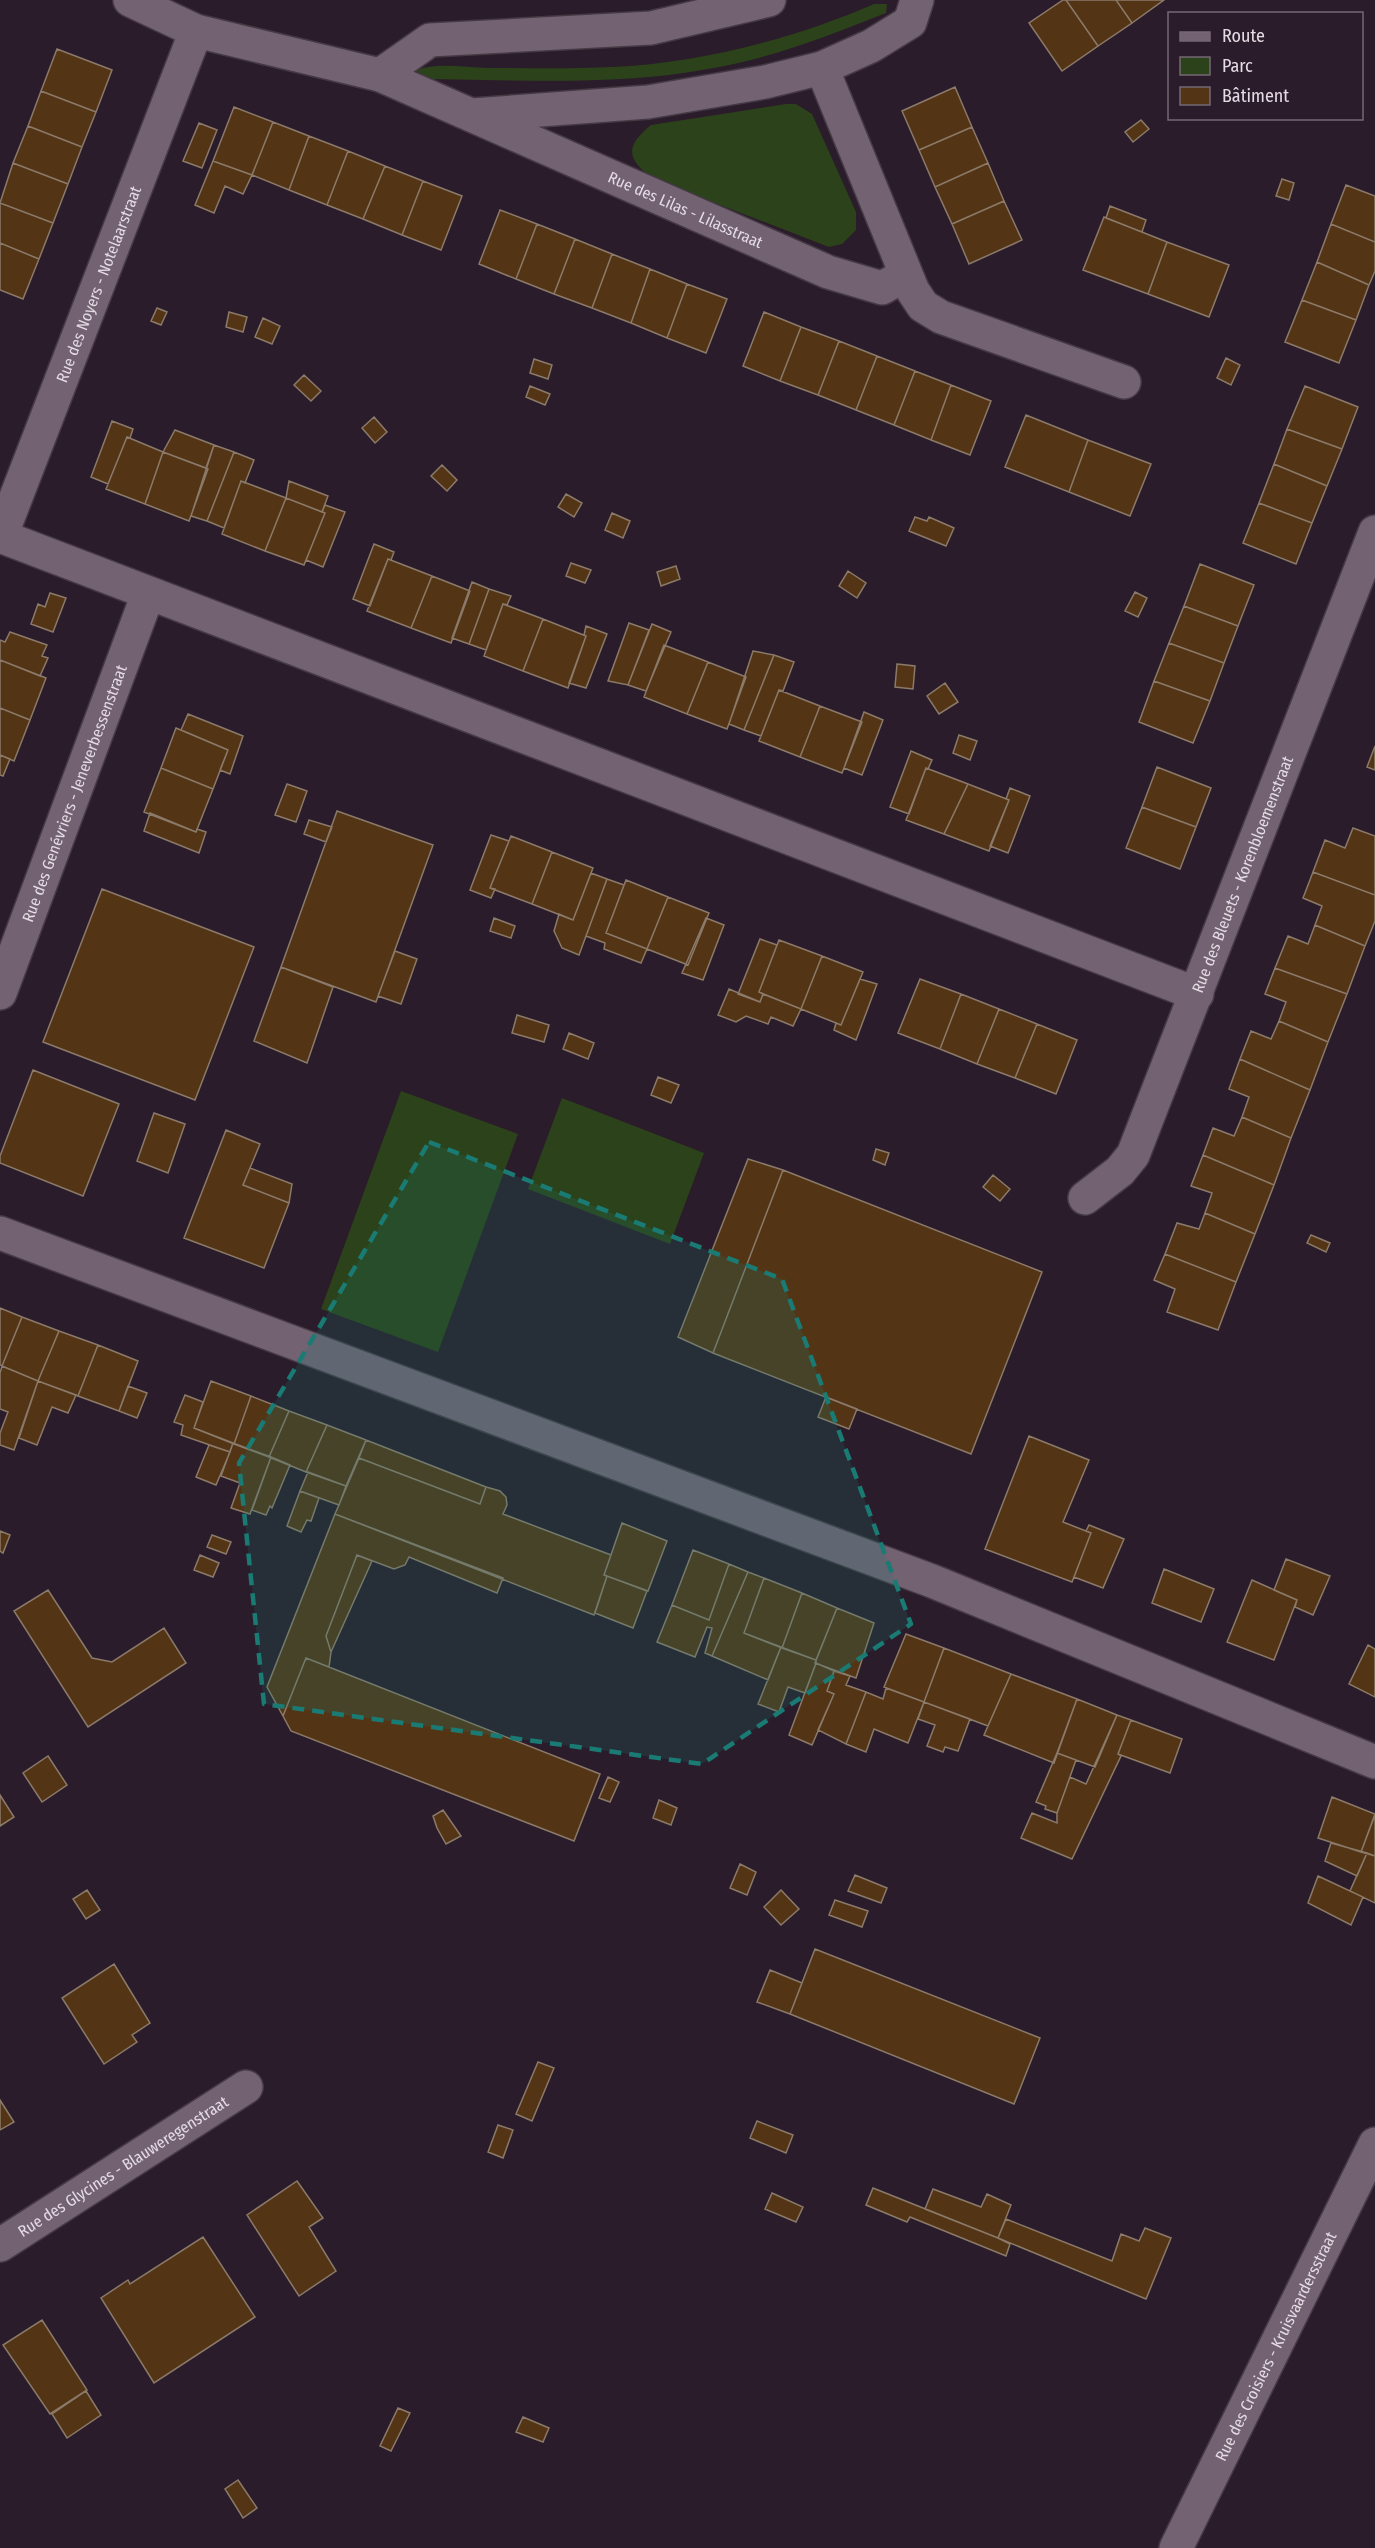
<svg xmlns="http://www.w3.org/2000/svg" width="1375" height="2548" viewBox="0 0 1375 2548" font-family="'Fira Sans Condensed',sans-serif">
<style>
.green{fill:#2c421a}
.building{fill:#533516;stroke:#8b7a6a;stroke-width:1.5}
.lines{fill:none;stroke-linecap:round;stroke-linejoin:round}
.minor-casing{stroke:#453944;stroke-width:36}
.tertiary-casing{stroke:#453944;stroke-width:36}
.minor{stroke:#726272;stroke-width:33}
.tertiary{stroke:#726272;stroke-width:33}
.marked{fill:#1a7b74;fill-opacity:0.2;stroke:#1a7b74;stroke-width:4.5;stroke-dasharray:12 8;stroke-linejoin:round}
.labels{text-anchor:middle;stroke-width:5;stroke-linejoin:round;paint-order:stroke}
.street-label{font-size:16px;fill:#e5dbe4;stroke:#2a1c2a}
</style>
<rect width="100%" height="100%" fill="#2a1c2a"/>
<path class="green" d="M874 4H887L886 13C828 36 769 59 708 69 616 86 522 80 429 79H420L416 70C438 62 465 68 489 68 530 68 571 69 612 67 701 63 793 39 874 4Z
M786 104H796L812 114 856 212V230L842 244 829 247 653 179C627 159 624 147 651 125Z
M401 1091 518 1134 438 1352 321 1309Z
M562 1098 704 1153 670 1244 528 1189Z"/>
<path class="building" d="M1063 0H1066L1098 46 1062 71 1029 23Z
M1066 0H1116L1132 23 1098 46Z
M1116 0H1164L1132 23Z
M57 49 112 70 96 112 41 91Z
M955 87 972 127 919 150 902 111Z
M41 91 96 112 82 147 28 126Z
M234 107 273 122 252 175 213 161Z
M1141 120 1149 129 1133 142 1125 132Z
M273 122 309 136 289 190 252 175Z
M199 123 217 130 202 168 183 161Z
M28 126 82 147 68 184 13 163Z
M972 127 988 163 935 187 919 150Z
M309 136 348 151 327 205 289 190Z
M348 151 385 166 363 219 327 205Z
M213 161 252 175 243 194 225 186 214 213 195 205Z
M13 163 68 184 53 223 0 203Z
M988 163 1004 201 952 224 935 187Z
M385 166 423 181 402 235 363 219Z
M1282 179 1294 183 1289 200 1276 196Z
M423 181 462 196 441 250 402 235Z
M1346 185 1375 196V242L1331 224Z
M1004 201 1022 240 969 264 952 224Z
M0 203 53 223 39 259 0 243Z
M1110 206 1146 220 1142 232 1106 218Z
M500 210 537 224 516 279 479 264Z
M1104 217 1167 242 1148 294 1083 270Z
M537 224 575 239 554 294 516 279Z
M1331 224 1375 242V271L1369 285 1317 262Z
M575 239 612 254 592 308 554 294Z
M1167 242 1229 265 1209 317 1148 294Z
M0 243 39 259 23 299 0 290Z
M612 254 650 269 631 323 592 308Z
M1317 262 1369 285 1356 320 1302 300Z
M650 269 687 284 667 338 631 323Z
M687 284 727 299 706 353 667 338Z
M1302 300 1356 320 1339 363 1285 342Z
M157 308 167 312 161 325 151 321Z
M229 312 247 317 243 332 226 327Z
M764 312 801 327 780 381 743 366Z
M263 318 280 326 272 344 255 337Z
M801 327 839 341 818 395 780 381Z
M839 341 877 356 856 410 818 395Z
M877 356 915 371 894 425 856 410Z
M1226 358 1240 365 1231 385 1217 378Z
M534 359 552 365 548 379 530 373Z
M915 371 951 385 931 440 894 425Z
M304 375 321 391 311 401 294 385Z
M951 385 991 401 970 455 931 440Z
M530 386 550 394 545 405 526 397Z
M1305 386 1358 407 1342 449 1287 429Z
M1026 415 1088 440 1069 492 1005 467Z
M374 417 387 432 375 443 362 428Z
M112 421 133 429 130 438 127 437 108 484 91 477Z
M1287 429 1342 449 1327 486 1274 464Z
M175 430 214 445 206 468 163 452Z
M127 437 163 452 145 504 106 489Z
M1088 440 1151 464 1130 516 1069 492Z
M214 445 234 452 207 521 191 516Z
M163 452 208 469 189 521 145 504Z
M234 452 254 460 245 483 241 481 224 528 207 521Z
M1274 464 1327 486 1312 523 1259 503Z
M442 465 457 480 447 491 431 476Z
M241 481 286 498 265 551 222 534Z
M289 481 328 496 322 512 286 498Z
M566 494 582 503 574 517 558 507Z
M286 498 325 513 304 565 265 551Z
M1259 503 1312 523 1296 564 1243 543Z
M325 505 345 512 323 567 306 560 325 513 322 512Z
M612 513 630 521 623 538 605 530Z
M915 517 927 521 929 517 954 528 946 546 909 531Z
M374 544 394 552 391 560 388 559 370 606 353 599Z
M388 559 432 576 411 628 367 611Z
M571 563 591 570 585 583 566 576Z
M1200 564 1254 585 1238 626 1184 606Z
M676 566 680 579 661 586 657 572Z
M848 571 866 583 857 598 839 586Z
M432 576 470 591 451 643 411 628Z
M472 582 489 589 469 644 452 638Z
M489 589 511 596 507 605 503 604 486 650 469 644Z
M1135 592 1147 598 1138 617 1125 611Z
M50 593 66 598 53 632 31 624 38 604 45 607Z
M503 604 543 619 523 671 484 656Z
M1184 606 1238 626 1224 663 1169 643Z
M543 619 586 636 568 688 523 671Z
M629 623 649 630 628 685 608 681Z
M652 624 671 632 646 691 628 685Z
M586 626 607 634 586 688 569 683 586 636 584 635Z
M10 632 47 645 42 656 48 658 40 676 0 660V640L5 642Z
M1169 643 1224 663 1210 701 1154 681Z
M664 645 708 662 687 714 644 697Z
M753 651 774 655 744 730 729 724Z
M774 655 794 662 783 691 779 690 761 736 744 730Z
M0 660 46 678 30 720 0 708Z
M708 662 746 677 727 729 687 714Z
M897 664 915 666 913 689 895 687Z
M1154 681 1210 701 1193 743 1139 722Z
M945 683 958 702 939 714 927 696Z
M779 690 820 706 800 757 759 741Z
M820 706 862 722 842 773 800 757Z
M0 708 30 720 14 761 0 755Z
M864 712 883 720 862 775 844 768Z
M188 714 243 736 230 774 220 770 228 750 181 730Z
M176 728 228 750 213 789 161 768Z
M959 735 977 741 970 760 953 753Z
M1375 746V770L1367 767Z
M911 751 932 760 928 769 926 768 909 814 890 807Z
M0 755 10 759 3 776 0 775Z
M1157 767 1211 788 1196 827 1142 807Z
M161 768 213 789 196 832 144 812Z
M926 768 968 784 944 834 906 820Z
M287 784 307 791 296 822 275 815Z
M968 784 1009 800 989 851 944 834Z
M1010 788 1030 796 1008 853 990 846 1009 800 1006 799Z
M1142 807 1196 827 1180 869 1126 848Z
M337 811 433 845 376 1002 281 967Z
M150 813 196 832 197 829 206 832 199 853 144 831Z
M309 820 332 827 326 842 304 834Z
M1353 828 1375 836V895L1313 872 1325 840 1345 848Z
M491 835 509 841 490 888 495 889 491 898 470 890Z
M511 836 552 852 532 904 490 888Z
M552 852 593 868 573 920 532 904Z
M1313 872 1375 895V921L1365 946 1315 925 1322 906 1303 898Z
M591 873 607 879 579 955 562 948 554 931 559 914 573 920Z
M607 879 624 885 606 933 647 949 641 963 604 949 605 943 586 936Z
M626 880 668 897 647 949 606 933Z
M102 889 254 947 195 1100 43 1042Z
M668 897 709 913 688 965 647 949Z
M494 918 515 926 511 938 490 931Z
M706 918 724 925 703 980 682 973Z
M1315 925 1365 946 1347 994 1275 968 1288 936 1308 944Z
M760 939 777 945 759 992 763 994 760 1002 738 994Z
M779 940 822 956 801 1009 759 992Z
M395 951 417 959 401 1004 378 996Z
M822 956 863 972 841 1025 801 1009Z
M281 967 333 987 307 1063 254 1041Z
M1275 968 1347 994 1328 1042 1279 1021 1286 1002 1265 994Z
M860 979 877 984 856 1040 834 1030 836 1023 841 1025Z
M920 979 961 994 940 1049 898 1033Z
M729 989 760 1002 763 994 801 1009 793 1026 771 1017 768 1024 746 1016 736 1022 718 1015Z
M961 994 999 1009 977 1064 940 1049Z
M999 1009 1037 1024 1015 1078 977 1064Z
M517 1015 549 1025 544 1042 512 1033Z
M1279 1021 1328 1042 1310 1090 1240 1059 1251 1031 1271 1039Z
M1037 1024 1077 1040 1056 1094 1015 1078Z
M569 1033 594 1043 588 1059 563 1049Z
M1240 1059 1310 1090 1291 1138 1242 1117 1249 1097 1229 1089Z
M33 1070 119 1104 83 1196 0 1163V1156Z
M658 1077 679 1085 671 1103 651 1095Z
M154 1113 185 1124 168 1173 137 1161Z
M1242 1117 1291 1138 1274 1185 1203 1155 1213 1128 1234 1136Z
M226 1130 260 1144 243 1185 289 1203 264 1268 184 1238Z
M876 1149 889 1153 885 1165 873 1160Z
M1203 1155 1274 1185 1255 1234 1205 1213 1212 1193 1191 1186Z
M748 1159 783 1170 713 1353 678 1337Z
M250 1168 292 1184 289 1203 243 1185Z
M783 1170 1042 1272 971 1454 713 1353Z
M993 1175 1010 1189 1000 1201 983 1187Z
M1205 1213 1255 1234 1236 1282 1165 1254 1177 1223 1199 1229Z
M1311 1235 1330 1243 1326 1252 1307 1243Z
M1165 1254 1236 1282 1218 1330 1167 1312 1175 1289 1154 1280Z
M0 1308 22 1317 2 1366 0 1365Z
M22 1317 59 1331 38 1381 2 1366Z
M59 1331 98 1345 78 1396 38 1381Z
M98 1345 138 1361 119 1411 78 1396Z
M2 1366 38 1381 14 1450 0 1445V1433L8 1412 0 1409V1373Z
M38 1381 76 1395 68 1413 52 1407 37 1445 19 1438Z
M211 1381 251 1396 234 1444 194 1428Z
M128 1386 147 1393 137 1418 119 1411Z
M185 1395 203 1402 194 1428 233 1443 230 1452 181 1435 183 1425 174 1422Z
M251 1396 289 1411 269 1457 234 1444Z
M826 1397 857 1409 849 1429 818 1417Z
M289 1411 327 1425 306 1472 269 1457Z
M327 1425 366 1440 346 1486 306 1472Z
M1029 1436 1089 1460 1063 1522 1091 1533 1072 1582 985 1549Z
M366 1440 486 1487 480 1504 359 1458Z
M233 1443 271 1457 250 1514 231 1508 240 1483 221 1476Z
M209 1445 230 1452 216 1485 196 1477Z
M271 1457 290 1465 272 1508 270 1506 266 1515 252 1510Z
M359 1458 480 1504 486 1487 500 1491 506 1497 507 1505 503 1514 611 1555 604 1575 607 1576 594 1615 335 1514Z
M308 1472 346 1486 339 1505 300 1491Z
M300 1491 319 1498 311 1521 307 1520 301 1532 287 1526Z
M335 1514 503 1578 497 1593 409 1557 405 1565 394 1569 357 1555 326 1636 331 1652 329 1667 306 1658 283 1716 267 1687Z
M622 1523 667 1541 648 1591 604 1575Z
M1089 1525 1124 1539 1103 1588 1074 1577 1091 1533 1086 1531Z
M0 1531 10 1535 3 1553 0 1551Z
M212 1535 231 1542 226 1554 207 1547Z
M693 1550 729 1564 709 1620 672 1605Z
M200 1555 219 1563 213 1577 194 1570Z
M357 1555 372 1561 331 1652 326 1636Z
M1286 1559 1330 1576 1313 1615 1295 1607 1297 1600 1274 1590Z
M729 1564 748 1572 712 1656 705 1653 712 1628 707 1627 695 1657 657 1642 672 1605 709 1620Z
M1164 1569 1214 1589 1201 1622 1152 1603Z
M748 1572 764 1578 744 1633 781 1647 768 1680 712 1656Z
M607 1576 647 1591 633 1628 595 1613Z
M764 1578 802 1593 782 1648 744 1633Z
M1252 1580 1297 1600 1274 1660 1227 1642Z
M48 1590 92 1658 112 1662 164 1628 186 1663 88 1727 14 1611Z
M802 1593 837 1608 816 1660 782 1648Z
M837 1608 874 1623 856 1678 815 1663Z
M906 1634 944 1648 924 1702 884 1687Z
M1368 1645 1375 1649V1697L1349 1684Z
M781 1647 816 1660V1663L805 1693 788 1687 779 1712 758 1704Z
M944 1648 1011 1674 988 1726 924 1702Z
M306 1658 600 1774 574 1841 291 1731 283 1716Z
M816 1663 834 1671 827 1691 834 1694 812 1745 789 1735Z
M834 1671 850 1676 846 1685 866 1692 846 1744 818 1730 834 1694 827 1691Z
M1011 1674 1077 1699 1054 1763 984 1735Z
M886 1688 924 1702 908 1743 874 1729 866 1752 846 1744 866 1692 883 1699Z
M1077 1699 1117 1715 1095 1767 1057 1753Z
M924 1702 970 1719 958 1751 945 1747 943 1752 927 1746 935 1725 918 1719Z
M1117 1715 1131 1720 1118 1754 1121 1756 1072 1859 1021 1838 1032 1813 1057 1823V1813L1070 1777 1086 1784Z
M1131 1720 1182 1739 1170 1773 1118 1754Z
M1057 1753 1076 1760 1057 1813 1045 1809 1046 1806 1036 1802Z
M48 1756 67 1785 42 1802 23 1773Z
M608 1777 619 1782 610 1802 599 1798Z
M0 1795 14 1817 0 1826Z
M1332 1797 1375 1814 1361 1852 1318 1838Z
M659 1800 677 1808 671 1825 653 1818Z
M443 1810 461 1836 446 1844 437 1828 433 1816Z
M1375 1815V1856L1361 1852Z
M1331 1843 1367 1853 1357 1876 1325 1861Z
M1367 1853 1375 1856V1903L1350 1891Z
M740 1864 756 1872 747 1895 730 1888Z
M855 1875 887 1888 881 1903 848 1891Z
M1318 1876 1363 1897 1351 1925 1308 1903Z
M87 1890 100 1910 86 1919 73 1899Z
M781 1890 799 1909 781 1925 764 1907Z
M835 1900 868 1911 862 1927 829 1915Z
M815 1949 1040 2038 1014 2104 790 2014Z
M114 1964 150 2023 132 2035 137 2042 104 2064 62 1998Z
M770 1970 802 1983 790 2014 757 2002Z
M538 2062 554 2068 532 2121 516 2114Z
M0 2100 14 2122 0 2130Z
M757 2121 793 2135 786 2153 750 2138Z
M498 2125 513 2130 503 2158 488 2152Z
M297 2181 323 2218 309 2227 336 2271 299 2296 247 2215Z
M873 2188 998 2238 1010 2244 1006 2256 910 2217 907 2222 866 2205Z
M933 2189 981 2207 987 2194 1011 2205 998 2238 925 2209Z
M772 2193 803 2207 796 2222 765 2209Z
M1006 2219 1112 2261 1121 2234 1139 2241 1145 2228 1171 2238 1146 2299 998 2238Z
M203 2237 255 2317 154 2383 101 2298 128 2280 130 2284Z
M42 2320 87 2390 50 2414 3 2345Z
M86 2391 101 2415 67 2438 52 2414Z
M398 2408 410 2413 391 2451 380 2446Z
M523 2417 549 2428 543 2442 516 2432Z
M238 2480 257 2508 243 2518 225 2489Z"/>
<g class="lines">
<defs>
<g id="minor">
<path id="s1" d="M130 0 196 31 380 75 828 272 882 288 905 275"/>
<path d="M917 0 910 22 871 46 822 68 913 291 923 306 941 317 1124 382"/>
<path d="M380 75 430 40 651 28 769 0"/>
<path d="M472 115 648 102 765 82 822 68"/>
<path d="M0 536 1197 994"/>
<path id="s2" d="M1 536 196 31"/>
<path id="s3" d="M0 993 148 594"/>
<path id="s4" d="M1085 1198 1120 1171 1133 1155 1375 532"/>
<path d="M0 1233 932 1581 1375 1762"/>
<path id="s5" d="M0 2245 246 2087"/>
</g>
<g id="tertiary">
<path id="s6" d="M1176 2548 1375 2144"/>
</g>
</defs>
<use href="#minor" class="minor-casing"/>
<use href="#tertiary" class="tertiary-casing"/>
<use href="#minor" class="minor"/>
<use href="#tertiary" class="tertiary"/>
</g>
<path class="marked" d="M429 1142 782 1279 911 1624 702 1764 264 1704 239 1463Z"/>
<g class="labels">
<g class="street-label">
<text dy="6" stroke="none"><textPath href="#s1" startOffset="596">Rue des Lilas - Lilasstraat</textPath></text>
<text dy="6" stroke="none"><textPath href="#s2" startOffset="270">Rue des Noyers - Notelaarstraat</textPath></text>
<text dy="6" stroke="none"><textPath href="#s3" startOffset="213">Rue des Genévriers - Jeneverbessenstraat</textPath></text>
<text dy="6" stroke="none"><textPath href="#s4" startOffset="366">Rue des Bleuets - Korenbloemenstraat</textPath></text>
<text dy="6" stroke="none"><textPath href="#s5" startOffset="146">Rue des Glycines - Blauweregenstraat</textPath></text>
<text dy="6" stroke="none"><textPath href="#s6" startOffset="225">Rue des Croisiers - Kruisvaardersstraat</textPath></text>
</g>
</g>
<rect x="1168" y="12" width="195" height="108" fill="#2a1c2a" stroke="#756874" stroke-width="1.5"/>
<rect x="1180" y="32" width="30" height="9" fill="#726272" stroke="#756874" stroke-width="1.5"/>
<text x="1222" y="42" font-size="18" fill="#e5dbe4">Route</text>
<rect x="1180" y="57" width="30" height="18" fill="#2c421a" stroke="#756874" stroke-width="1.5"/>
<text x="1222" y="72" font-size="18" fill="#e5dbe4">Parc</text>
<rect x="1180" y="87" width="30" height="18" fill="#533516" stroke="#756874" stroke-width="1.5"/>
<text x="1222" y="102" font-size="18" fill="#e5dbe4">Bâtiment</text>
</svg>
